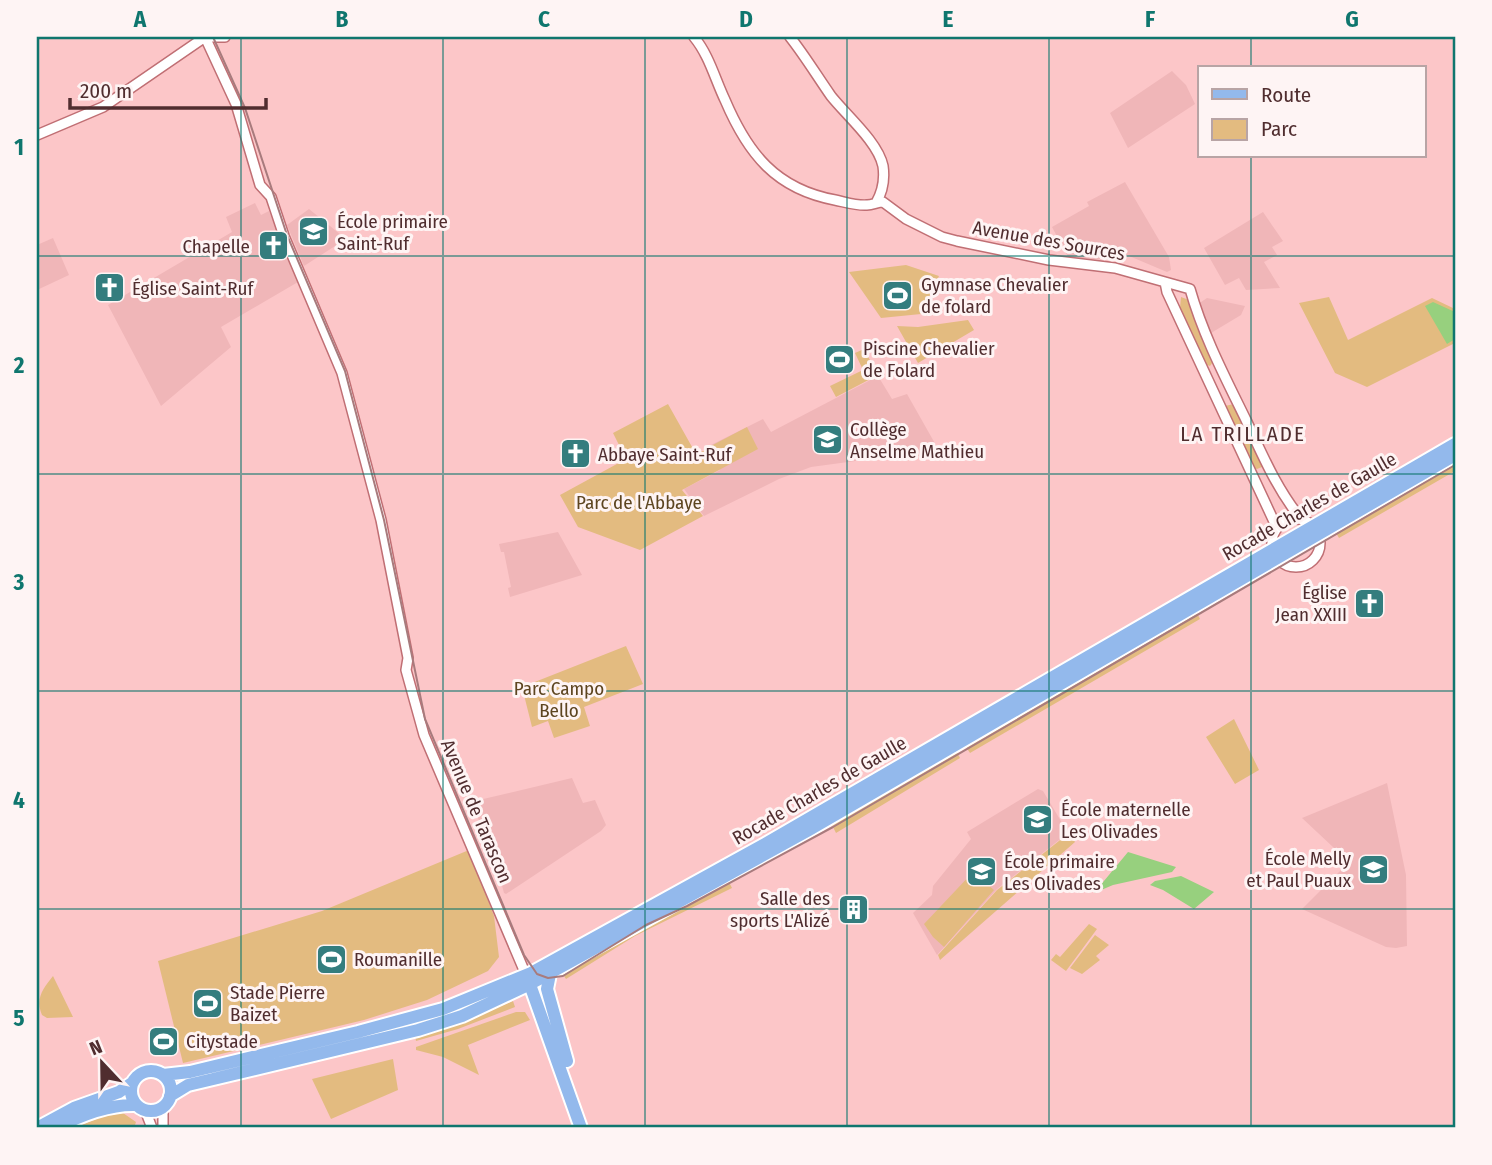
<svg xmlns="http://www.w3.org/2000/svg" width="1492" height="1165" viewBox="0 0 1492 1165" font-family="'Fira Sans Condensed',sans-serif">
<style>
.built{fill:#f0b6b8}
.green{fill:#e3bb80}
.water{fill:#97d07e}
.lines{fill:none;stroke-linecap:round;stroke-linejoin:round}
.minor-casing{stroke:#c06f74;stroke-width:12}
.major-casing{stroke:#fff;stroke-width:16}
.minor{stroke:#fff;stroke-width:9}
.major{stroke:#93b9ec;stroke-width:12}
.tram{stroke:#a87b7d;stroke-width:2}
.grid{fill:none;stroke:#0f766e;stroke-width:2;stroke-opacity:0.55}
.labels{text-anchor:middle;stroke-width:6;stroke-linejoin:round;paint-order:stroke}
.poi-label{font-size:19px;fill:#502d2f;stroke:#fef4f4;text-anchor:start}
.street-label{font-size:19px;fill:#502d2f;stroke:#fef4f4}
.park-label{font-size:19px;fill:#5d4520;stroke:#fef4f4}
.neighbourhood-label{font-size:21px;letter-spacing:2px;fill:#502d2f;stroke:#fef4f4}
.neatline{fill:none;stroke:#0f766e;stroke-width:2.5}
.grid-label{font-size:23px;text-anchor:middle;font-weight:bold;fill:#0f766e}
</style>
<rect width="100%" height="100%" fill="#fcc6c8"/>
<path class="built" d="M1172 71 1186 85 1195 104 1128 148 1110 113Z
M1125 182 1169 257 1171 270 1167 272 1122 253 1109 260 1068 257 1052 227 1089 206 1087 202Z
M255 203 261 215 269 211 298 282 221 327 231 347 161 406 108 305 232 232 226 217Z
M309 209 346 239 304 266 287 225Z
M1263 212 1283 241 1272 247 1277 255 1264 262 1280 288 1246 290 1239 278 1225 285 1204 248Z
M53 238 69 275 37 290V245Z
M1207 298 1245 306 1241 315 1211 333 1198 304Z
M878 376 892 399 907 394 937 447 919 458 885 457 811 467 779 479 704 516 684 489 720 470 707 447 763 419 771 432Z
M558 532 582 575 510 597 508 588 511 587 504 552H501L499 544Z
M572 778 583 803 595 800 606 825 601 831 506 894 504 893 496 863 489 848 491 845 489 839 484 837 474 805 480 804 479 800Z
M1387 783 1406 875 1407 946 1396 948 1386 947 1302 909 1349 862 1302 818Z
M1038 789 1043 791 1068 833 997 889 937 955 913 913 932 895 933 886 971 839 967 832Z"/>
<path class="green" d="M906 265 939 276 921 314 881 318 849 272Z
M1181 297 1189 300 1197 326 1213 362 1210 366 1204 364 1180 308Z
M1329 297 1348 340 1432 298 1455 309V343L1367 387 1335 373 1299 303Z
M968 320 974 330 918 363 897 326 918 327Z
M864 349 878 375 836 397 830 386 863 370 855 353Z
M668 404 696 454 708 449 715 460 709 447 747 427 758 449 682 490 703 516 640 550 578 527 560 495 626 459 613 433Z
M1234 404 1264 463 1262 467 1257 469 1253 468 1225 410V406Z
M1455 463V471L1339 538 1336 533Z
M1196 611 1200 619 970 753 966 747Z
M626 646 643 684 584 707 590 726 554 738 548 721 532 727 522 687Z
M1234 719 1259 770 1235 784 1206 737Z
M957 752 960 758 836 833 832 825Z
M1069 833 1075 842 940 960 938 955 997 890Z
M469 850 494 916 499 957 488 971 427 1000 364 1020 183 1063 158 961 322 911Z
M973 872 994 890 944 947 933 937 924 924Z
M729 882 732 888 635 936 566 979 560 970Z
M1089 924 1097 929 1066 971 1051 960 1056 954 1060 957Z
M1095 935 1109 945 1096 956 1100 960 1082 974 1070 968Z
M53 976 73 1017 47 1018 42 1015C35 998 43 989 53 976Z
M513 1001 515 1007 458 1029 416 1041 415 1036 443 1029Z
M516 1012H525L530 1020 468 1045 479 1075 443 1057 416 1050V1047Z
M393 1059 398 1090 331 1119 312 1079Z
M123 1113 136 1122 134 1128H74L109 1114Z"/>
<path class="water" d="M1433 302 1455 312V339L1447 344 1425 306Z
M1128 852 1176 867 1172 872 1113 885 1094 893Z
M1181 876 1214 892 1194 909 1163 890 1150 885 1155 881Z"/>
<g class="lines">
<defs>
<path id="minor" d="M205 37 236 104 260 185 271 197 284 236 342 373 381 520 408 658 406 670 424 735 526 975
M205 37H225
M694 37C709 55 715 79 725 100 748 154 776 189 835 200 845 202 857 206 867 205 873 205 877 202 883 202L906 219 942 237 957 241 1049 260 1115 268 1190 289C1203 335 1225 377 1246 420 1262 454 1277 490 1302 520
M790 37C805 56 817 76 831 96 846 115 878 142 883 166 885 180 883 191 876 203
M37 135 103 107 205 37
M1165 282 1167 292 1277 528
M1272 543a24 24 0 1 1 48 0a24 24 0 1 1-48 0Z
M163 1107V1128
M145 1110 152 1128"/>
<path id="major" d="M550 974 547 989 567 1061
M528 979 581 1128
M131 1091a20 20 0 1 1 40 0a20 20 0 1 1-40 0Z
M163 1075 190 1072 358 1032 443 1009 531 973 765 844 1455 444
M170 1096 188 1085 418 1030 462 1016 530 984 809 830 1455 455
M37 1128 74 1108 119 1092 132 1083
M56 1128C81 1115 108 1104 136 1105"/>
</defs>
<use href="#minor" class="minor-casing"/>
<use href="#major" class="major-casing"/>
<use href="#minor" class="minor"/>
<use href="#major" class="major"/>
<path class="tram" d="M213 37 245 108 287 235 345 371 384 520 425 719 524 955 537 974 548 978 563 976 646 925 687 906 833 827 1455 465"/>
</g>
<path class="grid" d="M241 37V1128M443 37V1128M645 37V1128M847 37V1128M1049 37V1128M1251 37V68M1251 156V1128M37 256H1455M37 474H1455M37 691H1455M37 909H1455"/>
<defs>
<symbol id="school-square" viewBox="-11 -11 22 22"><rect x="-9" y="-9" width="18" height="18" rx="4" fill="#347d7e" stroke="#fef4f4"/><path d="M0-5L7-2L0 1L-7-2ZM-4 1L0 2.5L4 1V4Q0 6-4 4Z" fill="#fff"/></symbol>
<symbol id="church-square" viewBox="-11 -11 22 22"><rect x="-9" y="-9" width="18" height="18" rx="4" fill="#347d7e" stroke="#fef4f4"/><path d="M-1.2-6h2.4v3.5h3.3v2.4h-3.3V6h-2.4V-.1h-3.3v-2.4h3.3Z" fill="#fff"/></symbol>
<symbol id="stadium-square" viewBox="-11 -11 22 22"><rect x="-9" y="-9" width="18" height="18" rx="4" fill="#347d7e" stroke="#fef4f4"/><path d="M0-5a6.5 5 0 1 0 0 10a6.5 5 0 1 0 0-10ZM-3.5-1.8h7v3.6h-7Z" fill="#fff"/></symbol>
<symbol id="building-square" viewBox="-11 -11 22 22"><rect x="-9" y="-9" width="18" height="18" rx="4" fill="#347d7e" stroke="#fef4f4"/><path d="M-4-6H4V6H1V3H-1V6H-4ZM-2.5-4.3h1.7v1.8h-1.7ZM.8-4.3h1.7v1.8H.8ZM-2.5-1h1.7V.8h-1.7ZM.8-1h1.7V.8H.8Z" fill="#fff"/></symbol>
</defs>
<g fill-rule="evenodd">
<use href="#school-square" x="296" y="214" width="35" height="35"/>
<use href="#church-square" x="256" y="228" width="35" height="35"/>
<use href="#church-square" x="92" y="270" width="35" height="35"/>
<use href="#stadium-square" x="880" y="278" width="35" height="35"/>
<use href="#stadium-square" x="822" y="342" width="35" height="35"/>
<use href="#school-square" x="810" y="422" width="35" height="35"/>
<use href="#church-square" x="558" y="436" width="35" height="35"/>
<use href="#church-square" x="1352" y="586" width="35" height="35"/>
<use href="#school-square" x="1020" y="802" width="35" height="35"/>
<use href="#school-square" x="1356" y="852" width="35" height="35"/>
<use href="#school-square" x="964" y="854" width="35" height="35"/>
<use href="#building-square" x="836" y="892" width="35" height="35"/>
<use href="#stadium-square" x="314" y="942" width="35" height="35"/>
<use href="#stadium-square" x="190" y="986" width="35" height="35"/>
<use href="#stadium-square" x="146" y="1024" width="35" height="35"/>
</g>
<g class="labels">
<g class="poi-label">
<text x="337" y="228">École primaire<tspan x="337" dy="22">Saint-Ruf</tspan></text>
<text x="250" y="253" text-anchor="end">Chapelle</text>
<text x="921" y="291">Gymnase Chevalier<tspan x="921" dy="22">de folard</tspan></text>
<text x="132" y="295">Église Saint-Ruf</text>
<text x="863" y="355">Piscine Chevalier<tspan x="863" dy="22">de Folard</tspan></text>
<text x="850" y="436">Collège<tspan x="850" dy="22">Anselme Mathieu</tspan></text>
<text x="598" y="461">Abbaye Saint-Ruf</text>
<text x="1347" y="599" text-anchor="end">Église<tspan x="1347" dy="22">Jean XXIII</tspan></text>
<text x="1061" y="816">École maternelle<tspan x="1061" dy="22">Les Olivades</tspan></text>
<text x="1351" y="865" text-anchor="end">École Melly<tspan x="1351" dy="22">et Paul Puaux</tspan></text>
<text x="1004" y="868">École primaire<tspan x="1004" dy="22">Les Olivades</tspan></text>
<text x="830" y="905" text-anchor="end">Salle des<tspan x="830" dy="22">sports L'Alizé</tspan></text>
<text x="354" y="966">Roumanille</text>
<text x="230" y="999">Stade Pierre<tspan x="230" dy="22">Baizet</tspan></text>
<text x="186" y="1048">Citystade</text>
</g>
<g class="street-label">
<text transform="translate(1049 240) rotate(10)" y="7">Avenue des Sources</text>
<text transform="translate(1309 506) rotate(-30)" y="7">Rocade Charles de Gaulle</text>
<text transform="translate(819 790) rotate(-30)" y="7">Rocade Charles de Gaulle</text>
<text transform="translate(477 811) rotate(67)" y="7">Avenue de Tarascon</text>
</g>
<g class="park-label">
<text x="639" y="509">Parc de l'Abbaye</text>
<text x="559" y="695">Parc Campo<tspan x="559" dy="22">Bello</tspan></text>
</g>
<g class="neighbourhood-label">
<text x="1243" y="441">LA TRILLADE</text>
</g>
</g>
<rect width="1492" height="1165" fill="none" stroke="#fef4f4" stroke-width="77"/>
<rect x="1198" y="66" width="228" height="91" fill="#fef4f4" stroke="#b8a4a5" stroke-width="2"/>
<rect x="1212" y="89" width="35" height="10" fill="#93b9ec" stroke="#b8a4a5" stroke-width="2"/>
<text x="1261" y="102" font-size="21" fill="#502d2f">Route</text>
<rect x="1212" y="119" width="35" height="21" fill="#e3bb80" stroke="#b8a4a5" stroke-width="2"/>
<text x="1261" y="136" font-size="21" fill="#502d2f">Parc</text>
<g transform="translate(102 1063) rotate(338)" stroke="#fef4f4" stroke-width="5" paint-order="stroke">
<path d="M0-5L12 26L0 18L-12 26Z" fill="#502d2f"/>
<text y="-10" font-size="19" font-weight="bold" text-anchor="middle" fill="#502d2f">N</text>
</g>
<path d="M70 98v10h196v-10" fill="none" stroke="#502d2f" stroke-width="3.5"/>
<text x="80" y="98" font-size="21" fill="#502d2f" stroke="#fef4f4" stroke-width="5" paint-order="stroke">200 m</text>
<rect x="38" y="38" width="1416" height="1088" class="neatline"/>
<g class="grid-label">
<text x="140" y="27">A</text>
<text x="342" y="27">B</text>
<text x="544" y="27">C</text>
<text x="746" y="27">D</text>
<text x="948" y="27">E</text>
<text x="1150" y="27">F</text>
<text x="1352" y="27">G</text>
<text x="19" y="155">1</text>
<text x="19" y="373">2</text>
<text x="19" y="590">3</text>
<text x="19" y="808">4</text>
<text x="19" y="1026">5</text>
</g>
</svg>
